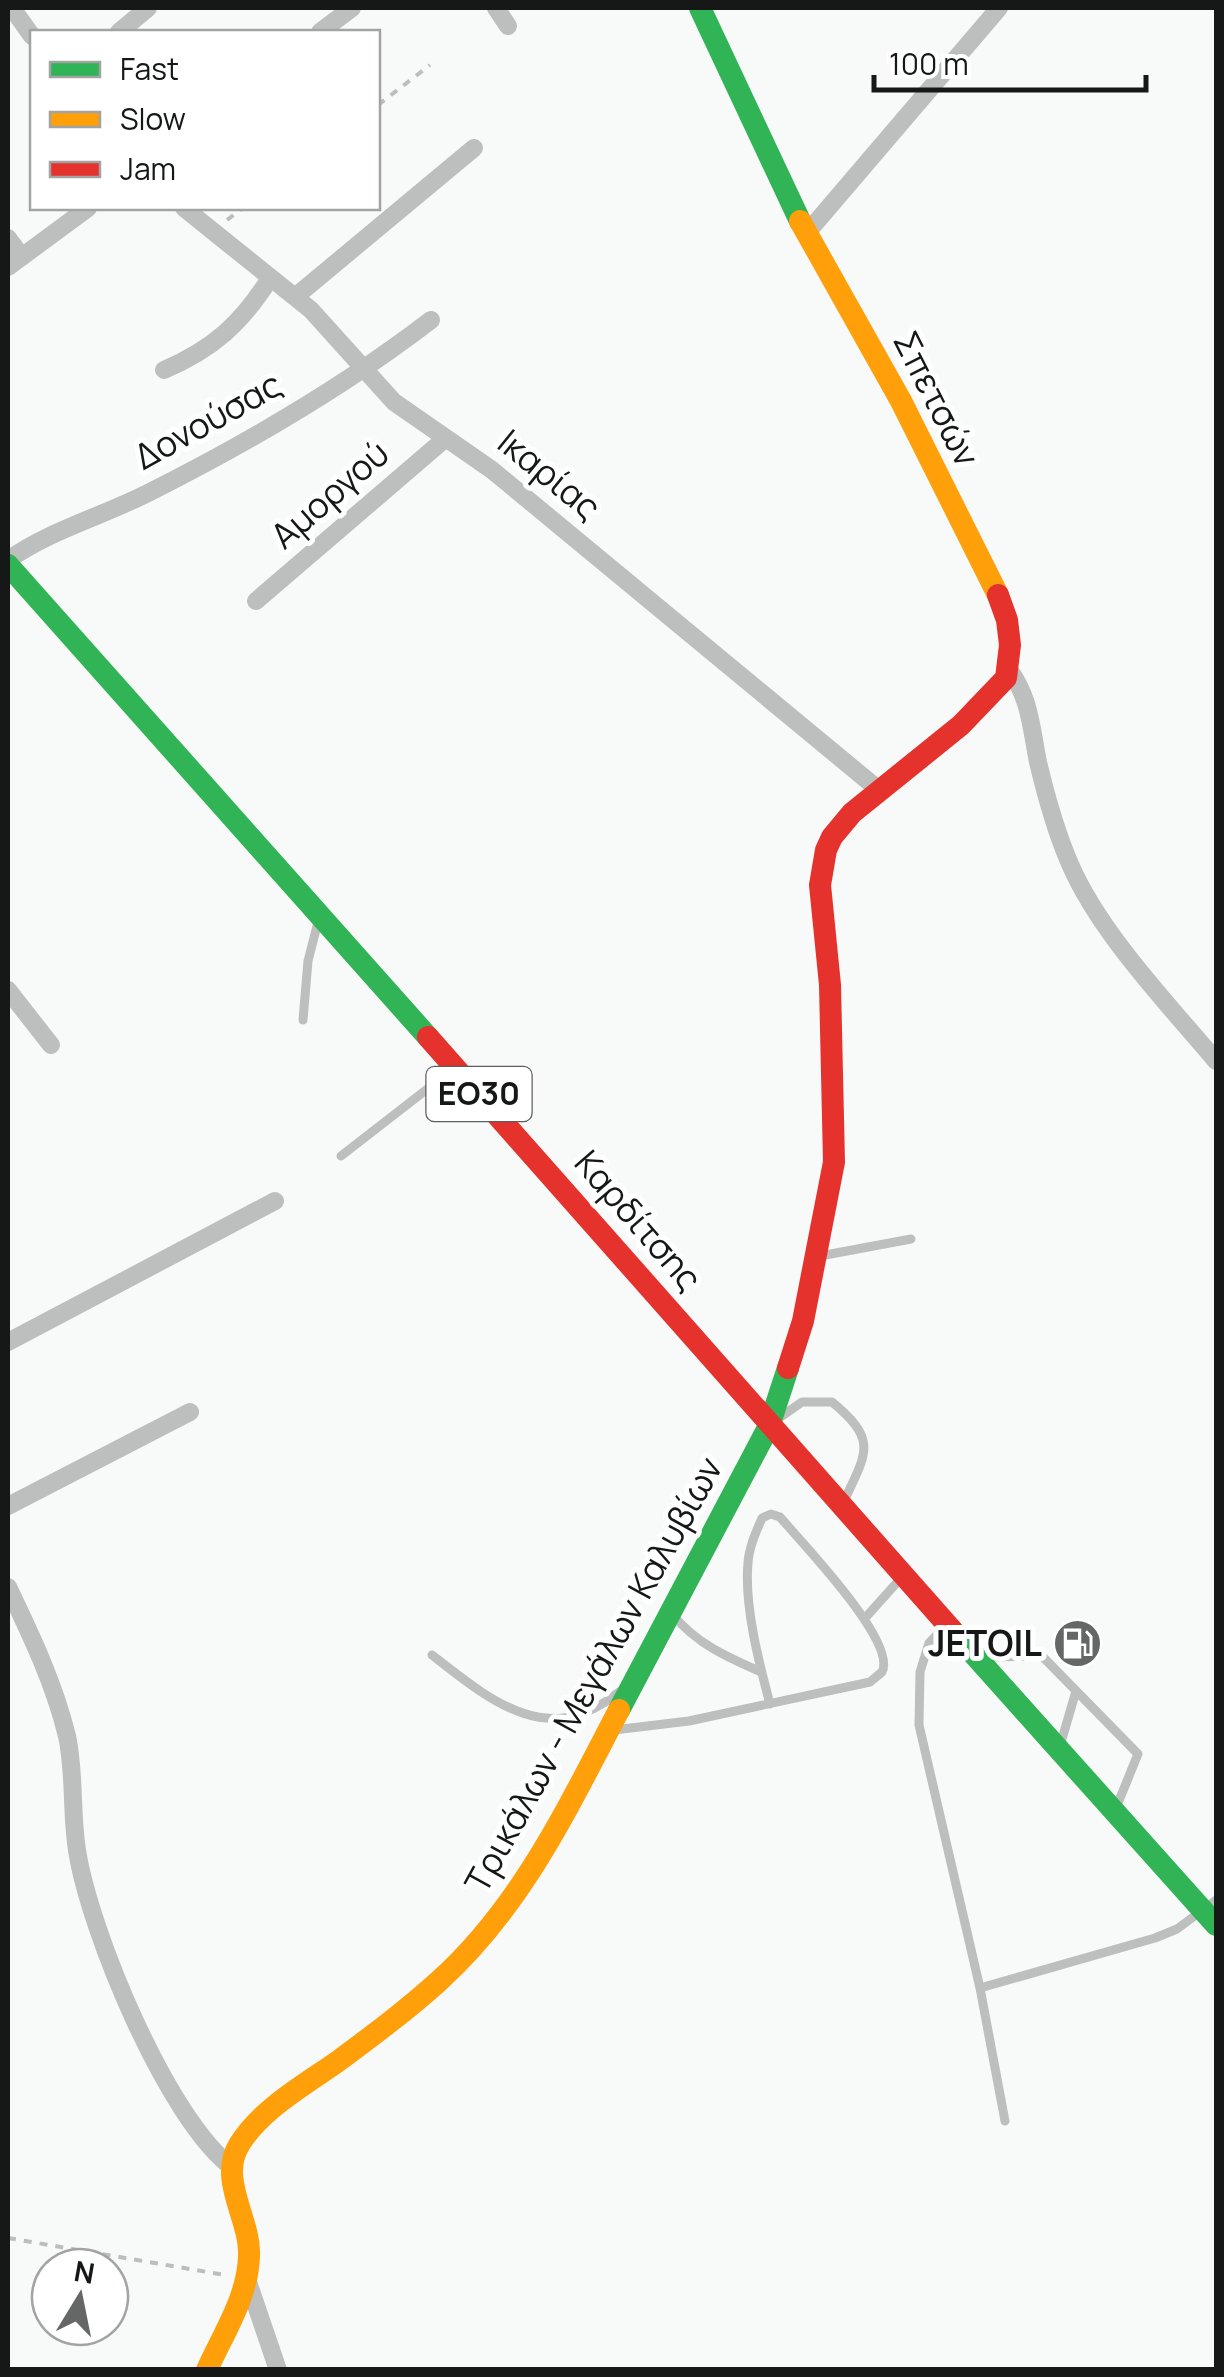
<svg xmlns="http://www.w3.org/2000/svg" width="1224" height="2377" viewBox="0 0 1224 2377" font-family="Manrope,sans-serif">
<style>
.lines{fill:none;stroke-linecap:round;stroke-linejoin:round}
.path{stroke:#bcbdbd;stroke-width:4;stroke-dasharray:8 8;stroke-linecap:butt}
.lane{stroke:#bdbebe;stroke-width:9}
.street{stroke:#bdbebe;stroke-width:18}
.fast{stroke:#30b455;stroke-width:22}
.slow{stroke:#ff9f0a;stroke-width:22}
.jam{stroke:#e5322d;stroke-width:22}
.labels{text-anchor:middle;stroke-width:10;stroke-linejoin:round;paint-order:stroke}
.shield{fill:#fff;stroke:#5c5d5d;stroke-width:2.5}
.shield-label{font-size:32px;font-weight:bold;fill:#161818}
.street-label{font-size:35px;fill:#161818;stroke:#fff}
.poi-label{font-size:35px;font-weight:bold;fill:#161818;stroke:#fff;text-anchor:end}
</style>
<rect width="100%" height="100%" fill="#f8faf9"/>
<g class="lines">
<path class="path" d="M378 105 430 65
M227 220 243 208
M8 2238 225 2275"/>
<path class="lane" d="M303 1020 308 961 318 922
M341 1156 453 1069
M820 1256 911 1239
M779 1418 802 1402H832C878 1440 867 1452 844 1501
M673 1615C697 1644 727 1657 761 1672
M866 1617 901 1578
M943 1628 929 1643 920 1672 919 1725 980 1988 1005 2121
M432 1655C491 1701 548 1750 619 1692
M983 1657 1042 1656 1138 1754 1116 1808
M614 1730 689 1721 870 1682C871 1681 881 1673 882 1672 898 1642 801 1542 780 1517L771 1514 762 1518C756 1532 749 1547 748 1563 744 1605 759 1663 770 1704
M1060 1746 1076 1691
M980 1988 1155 1938 1177 1929 1216 1900"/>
<path class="street" d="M12 8 32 36
M496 8 508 26
M119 32 148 8
M320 32 352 8
M184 208 311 310 394 402 492 470 879 790
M806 234 999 8
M8 238 22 257
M8 267 88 208
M295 297 474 148
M164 370C213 349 242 323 270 278
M8 560C52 529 104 516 152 491 249 442 345 386 431 320
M256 601 446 438
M1008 668C1030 697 1031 727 1038 762 1046 796 1056 832 1070 864 1099 932 1168 1004 1216 1061
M8 990 51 1045
M8 1342 275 1201
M8 1506 190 1412
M8 1587C31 1635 54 1683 67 1736 75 1772 71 1813 77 1850 89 1930 168 2121 233 2168
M247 2279 278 2370"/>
<path class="fast" d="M700 8 800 221
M8 565 428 1037
M952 1630 1216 1925
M619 1710 769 1426 788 1368"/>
<path class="slow" d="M800 221 901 401 998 595
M207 2370C223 2334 248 2297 249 2256 251 2220 218 2180 239 2145 260 2110 304 2085 337 2062 372 2036 407 2010 439 1981 522 1906 568 1807 619 1710"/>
<path class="jam" d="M428 1037 952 1630
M788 1368 803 1321 834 1162 830 985 820 885 826 850 832 837 852 813 961 725 1006 678 1010 645 1007 620 998 595"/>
</g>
<defs>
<symbol id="fuel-disc" viewBox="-11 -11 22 22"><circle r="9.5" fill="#656767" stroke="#fff"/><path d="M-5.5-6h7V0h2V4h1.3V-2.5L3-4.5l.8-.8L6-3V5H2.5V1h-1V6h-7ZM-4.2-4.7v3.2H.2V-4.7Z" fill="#fff"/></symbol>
</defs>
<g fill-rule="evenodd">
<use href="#fuel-disc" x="1050" y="1616" width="55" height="55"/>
</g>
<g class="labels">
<rect class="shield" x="426.5" y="1067" width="105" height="54" rx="8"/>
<g class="shield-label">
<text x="479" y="1105">ΕΟ30</text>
</g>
<g class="street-label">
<text transform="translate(936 399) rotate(63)" y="12">Σπετσών</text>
<text transform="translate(208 421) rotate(-29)" y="12">Δονούσας</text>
<text transform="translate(549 475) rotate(39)" y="12">Ικαρίας</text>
<text transform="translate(330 495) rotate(-41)" y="12">Αμοργού</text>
<text transform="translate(638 1221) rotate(49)" y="12">Καρδίτσης</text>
<text transform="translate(594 1675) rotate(-61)" y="12">Τρικάλων - Μεγάλων Καλυβίων</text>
</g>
<g class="poi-label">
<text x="1042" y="1656">JETOIL</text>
</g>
</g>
<rect width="1224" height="2377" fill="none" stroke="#161818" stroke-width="20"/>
<rect x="30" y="30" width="350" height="180" fill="#ffffff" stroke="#a2a3a3" stroke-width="2.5"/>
<rect x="50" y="62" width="50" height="15" fill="#30b455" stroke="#a2a3a3" stroke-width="2.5"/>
<text x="120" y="80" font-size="30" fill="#161818">Fast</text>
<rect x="50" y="112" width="50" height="15" fill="#ff9f0a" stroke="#a2a3a3" stroke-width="2.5"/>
<text x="120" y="130" font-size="30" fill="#161818">Slow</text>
<rect x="50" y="162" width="50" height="15" fill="#e5322d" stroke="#a2a3a3" stroke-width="2.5"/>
<text x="120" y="180" font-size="30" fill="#161818">Jam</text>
<g transform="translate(80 2297) rotate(10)"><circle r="48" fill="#ffffff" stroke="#a2a3a3" stroke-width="2.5"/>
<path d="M0-8L18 38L0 25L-18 38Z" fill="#656767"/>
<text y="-15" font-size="28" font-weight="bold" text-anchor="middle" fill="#161818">N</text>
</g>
<path d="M874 75v15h272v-15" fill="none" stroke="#161818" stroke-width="5"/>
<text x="889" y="75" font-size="30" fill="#161818" stroke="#ffffff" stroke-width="8" paint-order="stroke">100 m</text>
</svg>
